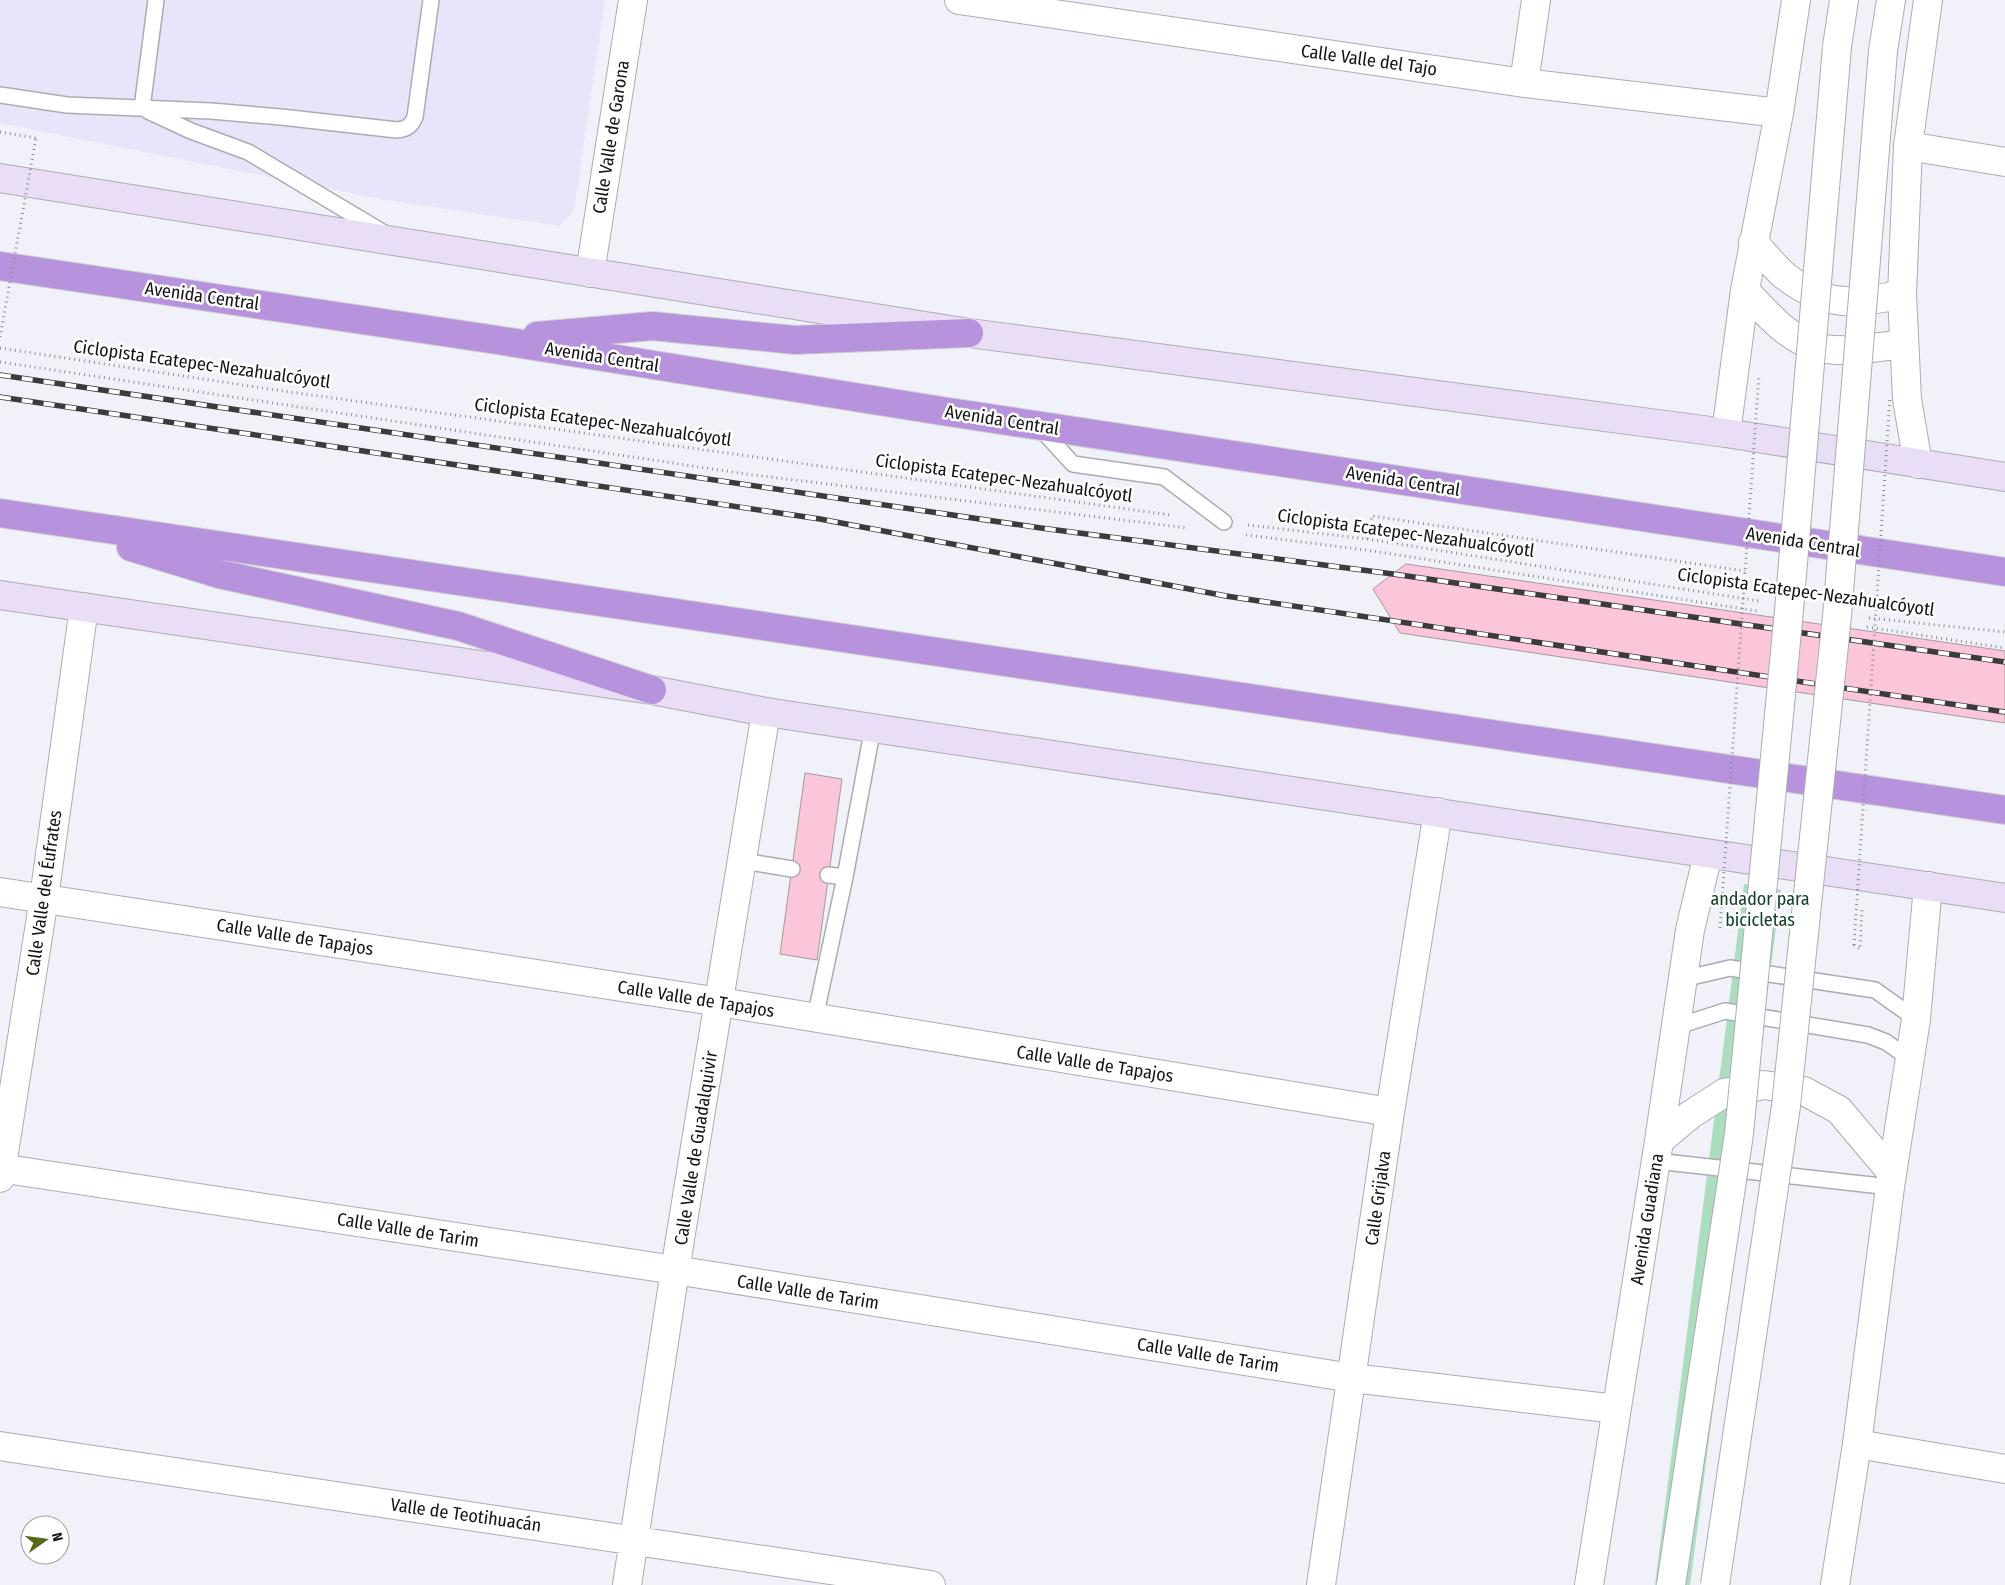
<svg xmlns="http://www.w3.org/2000/svg" width="2005" height="1585" viewBox="0 0 2005 1585" font-family="'Fira Sans Condensed',sans-serif">
<style>
.commercial{fill:#e8e5fb}
.green{fill:#acddbe}
.building{fill:#fcc6da;stroke:#a29a9d}
.lines{fill:none;stroke-linecap:round;stroke-linejoin:round}
.service-casing{stroke:#abacb3;stroke-width:18}
.minor-casing{stroke:#abacb3;stroke-width:30}
.tertiary-casing{stroke:#abacb3;stroke-width:30}
.secondary-casing{stroke:#abacb3;stroke-width:30}
.motorway-casing{stroke:#d0d0d0;stroke-width:30}
.path{stroke:#8e8e94;stroke-width:3;stroke-dasharray:1 4;stroke-linecap:butt}
.service{stroke:#fff;stroke-width:15}
.minor{stroke:#fff;stroke-width:28}
.tertiary{stroke:#fff;stroke-width:28}
.secondary{stroke:#e9def5;stroke-width:28}
.motorway{stroke:#b792dd;stroke-width:28}
.rail-casing{stroke:#3b3b3e;stroke-width:5.5}
.rail{stroke:#fff;stroke-width:4;stroke-dasharray:11;stroke-linecap:butt}
.tertiary-bridge-casing{stroke:#abacb3;stroke-width:30;stroke-linecap:butt}
.path-bridge{stroke:#8e8e94;stroke-width:3;stroke-dasharray:1 4;stroke-linecap:butt}
.tertiary-bridge{stroke:#fff;stroke-width:28}
.labels{text-anchor:middle;stroke-width:5;stroke-linejoin:round;paint-order:stroke}
.street-label{font-size:18px;fill:#131315;stroke:#fff}
.park-label{font-size:18px;fill:#114028;stroke:#fff}
</style>
<rect width="100%" height="100%" fill="#f1f1f9"/>
<path class="commercial" d="M0 0H605L574 210 560 226 380 199 0 123Z"/>
<path class="green" d="M1744 884 1781 890 1690 1585H1655Z"/>
<path class="building" d="M1406 564 2005 651V723L1400 633 1373 589Z
M805 773 842 779 817 960 780 954Z"/>
<g class="lines">
<defs>
<path id="service" d="M0 95 67 105 211 111 281 117 397 130C407 129 411 126 415 117L431 0
M142 108 156 0
M148 111 191 131 248 152 384 233
M1040 428 1073 464 1164 477 1224 522
M743 861 792 869
M828 875 845 877
M1683 979 1730 968 1875 990 1916 1019
M815 1018 845 877 873 727
M1675 1027 1725 1011 1868 1035 1886 1042 1910 1059
M1656 1161 1890 1187"/>
<path id="minor" d="M959 0 1524 83 1779 113
M1524 83 1536 0
M1908 146 2005 162
M590 273 633 0
M0 892 720 1002 1390 1112
M0 1168 675 1270 1352 1378 1616 1409
M0 1178 44 898 84 607
M1857 1444 2005 1469
M0 1446 931 1585
M627 1585 675 1270 766 712
M1321 1585 1390 1112 1438 812"/>
<path id="tertiary" d="M1837 47 1844 0
M1883 51 1891 0
M1753 242C1764 253 1773 266 1785 276 1825 307 1855 305 1902 294
M1745 290C1766 313 1792 344 1825 349 1850 353 1878 347 1903 344
M1726 433 1745 290 1779 113 1796 0
M1918 464 1907 399 1902 294 1908 146 1928 0
M1659 1141 1690 1115 1724 1093 1764 1085 1804 1091 1839 1110 1892 1173
M1589 1585 1659 1141 1690 930 1708 854
M1835 1585 1857 1444 1890 1187 1916 1019 1928 886"/>
<path id="secondary" d="M0 178 969 333 1726 433 2005 477
M0 595 652 690 766 712 2005 898"/>
<path id="motorway" d="M0 266 497 340 942 411 2005 572
M537 336 652 326 795 340 969 333
M0 513 2005 810
M131 547 219 574 458 626 652 690"/>
</defs>
<use href="#service" class="service-casing"/>
<use href="#minor" class="minor-casing"/>
<use href="#tertiary" class="tertiary-casing"/>
<use href="#secondary" class="secondary-casing"/>
<use href="#motorway" class="motorway-casing"/>
<path class="path" d="M0 132 36 138
M0 348 262 388 1170 515
M0 362 746 474 1188 528
M1248 525 1367 539 1759 601
M1246 535 1366 550 1757 611
M1367 539 1372 516 1745 571
M1869 618 2005 632
M1867 627 2005 648
M1854 945 1860 949 1862 910"/>
<use href="#service" class="service"/>
<use href="#minor" class="minor"/>
<use href="#tertiary" class="tertiary"/>
<use href="#secondary" class="secondary"/>
<use href="#motorway" class="motorway"/>
<defs>
<path id="rail" d="M0 375 1041 528 1393 574 2005 662
M0 397 820 519 1226 596 2005 712"/>
</defs>
<use href="#rail" class="rail-casing"/>
<use href="#rail" class="rail"/>
<defs>
<path id="tertiary-bridge" d="M1671 1585 1739 1134 1789 610 1837 47
M1715 1585 1786 1106 1837 616 1883 51"/>
</defs>
<use href="#tertiary-bridge" class="tertiary-bridge-casing"/>
<path class="path-bridge" d="M0 337 36 138
M1720 928 1759 375
M1854 945 1890 397"/>
<use href="#tertiary-bridge" class="tertiary-bridge"/>
</g>
<g class="labels">
<g class="street-label">
<text transform="translate(1369 60) rotate(8)" y="6">Calle Valle del Tajo</text>
<text transform="translate(611 137) rotate(-81)" y="6">Calle Valle de Garona</text>
<text transform="translate(202 296) rotate(8)" y="6">Avenida Central</text>
<text transform="translate(602 357) rotate(9)" y="6">Avenida Central</text>
<text transform="translate(202 364) rotate(8)" y="6">Ciclopista Ecatepec-Nezahualcóyotl</text>
<text transform="translate(1002 420) rotate(9)" y="6">Avenida Central</text>
<text transform="translate(603 422) rotate(8)" y="6">Ciclopista Ecatepec-Nezahualcóyotl</text>
<text transform="translate(1004 478) rotate(8)" y="6">Ciclopista Ecatepec-Nezahualcóyotl</text>
<text transform="translate(1403 481) rotate(9)" y="6">Avenida Central</text>
<text transform="translate(1406 533) rotate(8)" y="6">Ciclopista Ecatepec-Nezahualcóyotl</text>
<text transform="translate(1803 542) rotate(9)" y="6">Avenida Central</text>
<text transform="translate(1806 592) rotate(8)" y="6">Ciclopista Ecatepec-Nezahualcóyotl</text>
<text transform="translate(44 893) rotate(-82)" y="6">Calle Valle del Éufrates</text>
<text transform="translate(295 937) rotate(9)" y="6">Calle Valle de Tapajos</text>
<text transform="translate(696 999) rotate(9)" y="6">Calle Valle de Tapajos</text>
<text transform="translate(1095 1064) rotate(9)" y="6">Calle Valle de Tapajos</text>
<text transform="translate(696 1148) rotate(-81)" y="6">Calle Valle de Guadalquivir</text>
<text transform="translate(1378 1198) rotate(-82)" y="6">Calle Grijalva</text>
<text transform="translate(1647 1219) rotate(-81)" y="6">Avenida Guadiana</text>
<text transform="translate(408 1230) rotate(9)" y="6">Calle Valle de Tarim</text>
<text transform="translate(808 1292) rotate(9)" y="6">Calle Valle de Tarim</text>
<text transform="translate(1208 1355) rotate(9)" y="6">Calle Valle de Tarim</text>
<text transform="translate(466 1515) rotate(8)" y="6">Valle de Teotihuacán</text>
</g>
<g class="park-label">
<text x="1760" y="905">andador para<tspan x="1760" dy="21">bicicletas</tspan></text>
</g>
</g>
<g transform="translate(45 1540) rotate(76)"><circle r="24" fill="#ffffff" stroke="#a1a1a1"/>
<path d="M0-4L9 19L0 12L-9 19Z" fill="#546916"/>
<text y="-8" font-size="14" font-weight="bold" text-anchor="middle" fill="#131315">N</text>
</g>
</svg>
